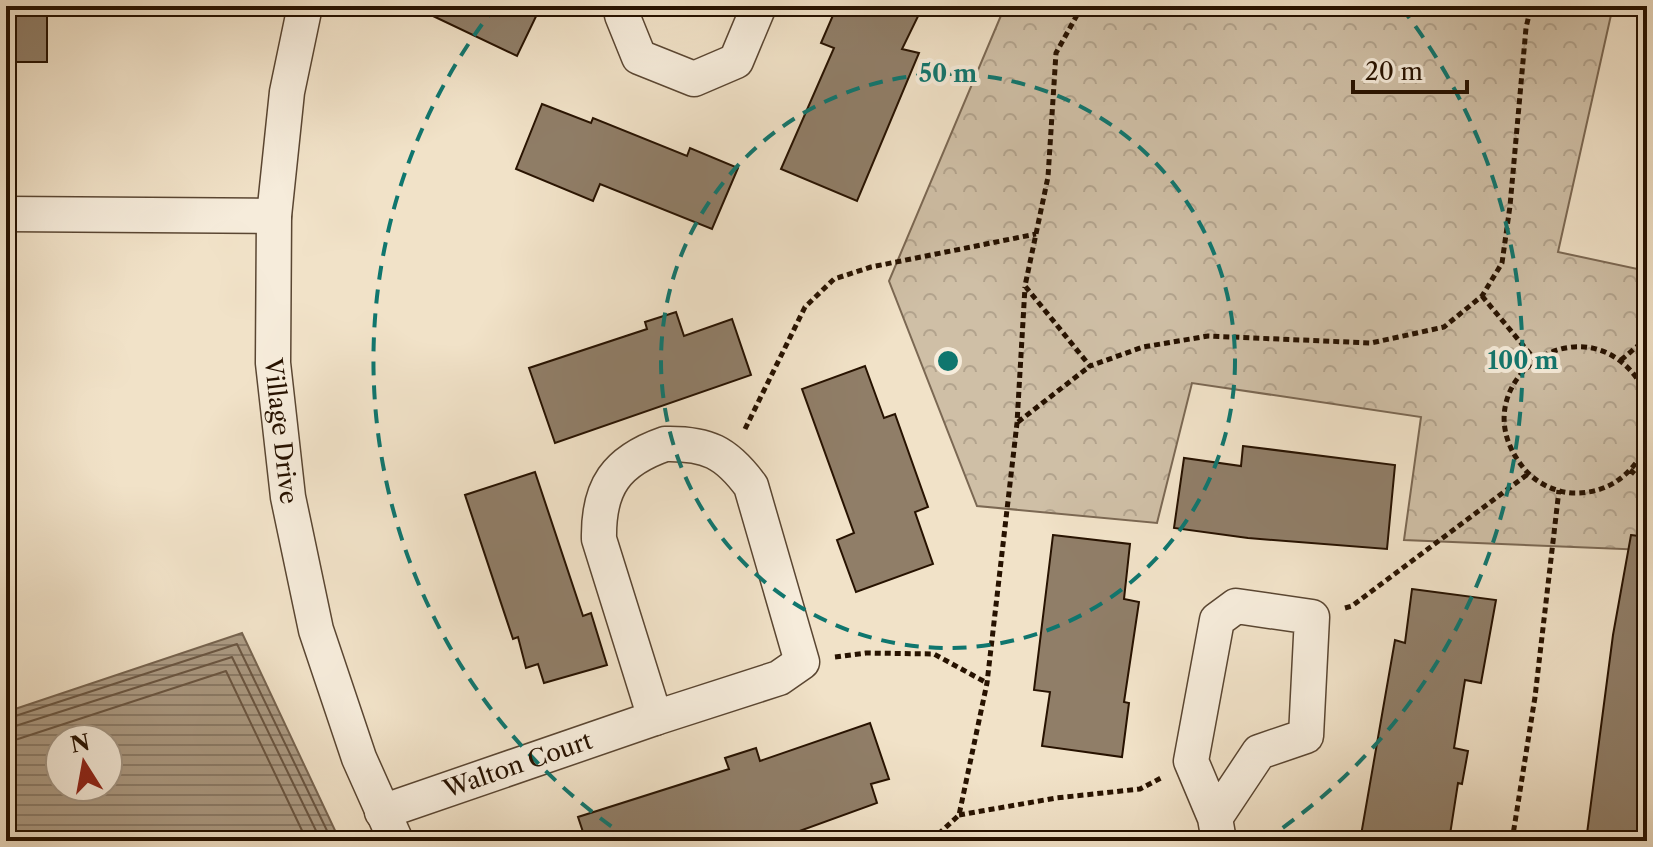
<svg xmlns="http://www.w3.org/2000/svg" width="1653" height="847" viewBox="0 0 1653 847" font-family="'Libre Caslon Text',serif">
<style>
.park{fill:url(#park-crowns);stroke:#7b6853;stroke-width:2}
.water{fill:url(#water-rules);stroke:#77644f;stroke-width:2;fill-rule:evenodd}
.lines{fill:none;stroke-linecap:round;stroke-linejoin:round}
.shore{stroke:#6a5642;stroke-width:2}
.building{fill:#907e68;stroke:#271200;stroke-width:2}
.minor-casing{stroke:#5a4632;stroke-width:37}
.path{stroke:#271200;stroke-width:5;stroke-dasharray:6 4;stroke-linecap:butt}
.minor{stroke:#f6ecdb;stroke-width:34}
.ring{fill:none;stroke:#0f766e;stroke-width:4;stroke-dasharray:14 10}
.labels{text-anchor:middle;stroke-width:8;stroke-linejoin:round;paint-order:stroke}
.street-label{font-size:24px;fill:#271200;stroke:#f6ecdb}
.centre{fill:#0f766e;stroke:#f6ecdb;stroke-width:4}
.ring-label{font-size:24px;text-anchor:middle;font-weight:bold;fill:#0f766e;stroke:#f6ecdb;stroke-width:8;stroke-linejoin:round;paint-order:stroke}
</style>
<defs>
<pattern id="park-crowns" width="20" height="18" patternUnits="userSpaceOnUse" patternTransform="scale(2)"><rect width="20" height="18" fill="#cfbfa6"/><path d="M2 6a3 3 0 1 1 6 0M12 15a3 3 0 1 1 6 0" fill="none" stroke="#b2a38d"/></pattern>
<pattern id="water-rules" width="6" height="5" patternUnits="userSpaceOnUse" patternTransform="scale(2)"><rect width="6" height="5" fill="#ac9b84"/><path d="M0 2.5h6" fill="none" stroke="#8c7d6a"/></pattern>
</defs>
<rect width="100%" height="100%" fill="#f1e2c8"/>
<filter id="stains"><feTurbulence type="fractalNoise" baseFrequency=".0025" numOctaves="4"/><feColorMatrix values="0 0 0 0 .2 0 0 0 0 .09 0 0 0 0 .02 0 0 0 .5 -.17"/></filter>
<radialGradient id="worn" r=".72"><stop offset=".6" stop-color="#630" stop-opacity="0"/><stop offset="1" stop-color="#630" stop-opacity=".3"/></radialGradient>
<path class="park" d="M1005 6H1613L1558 252 1647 271V550L1404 540 1421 417 1192 383 1157 523 977 506 889 281Z"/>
<path class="water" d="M242 633 340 841H6V712ZM60 739H108V787H60Z"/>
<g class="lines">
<path class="shore" d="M6 719 237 644 332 841
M6 729 232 657 321 841
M6 741 18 739 226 671 307 841"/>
</g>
<path class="building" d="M412 6H541L517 56Z
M837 6H923L902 49 919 53 857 201 781 169 834 48 821 43Z
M6 9H47V62H6Z
M542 104 591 123 593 118 687 156 690 148 738 168 712 229 600 184 593 201 516 169Z
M676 312 684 336 732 319 751 375 555 443 529 368 647 329 645 322Z
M865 366 884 418 895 414 928 507 915 512 933 564 856 592 837 540 854 533 802 389Z
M1243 446 1395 465 1387 549 1248 538 1174 528 1184 458 1241 466Z
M535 472 583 616 591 613 607 665 544 683 538 664 526 668 518 637 513 639 465 495Z
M1053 535 1130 544 1124 599 1139 602 1124 702 1129 703 1122 757 1042 746 1050 692 1034 690Z
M1631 535 1647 537V841H1586L1613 635Z
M1412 589 1496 600 1481 683 1465 680 1454 748 1468 751 1462 784 1458 783 1449 841H1360L1395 640 1405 643Z
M870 723 889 779 871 784 877 803 772 841H752L749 832 721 841H586L578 817 729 769 725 758 756 748 760 761Z"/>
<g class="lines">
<defs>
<g id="minor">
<path id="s1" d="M305 6 287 92 274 216 273 363 288 497 316 630 359 758 396 841"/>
<path d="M626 6 622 15 639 57 694 79 736 61 759 6"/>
<path d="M6 214 274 216"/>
<path d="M665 444C707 443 726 452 751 486L802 662 779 678 655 718 599 539C598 487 616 461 665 444Z"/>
<path id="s2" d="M382 812 655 718"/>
<path d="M1215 818 1259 752 1306 736 1312 617 1236 606 1217 620 1191 761 1215 818 1219 841"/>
</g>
</defs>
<use href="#minor" class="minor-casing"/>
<path class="path" d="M1082 6 1056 53 1048 177 1025 286 1090 366 1143 347 1208 336 1371 343 1444 327 1482 296 1502 263 1510 206 1526 28 1531 6
M1482 296 1536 361
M1621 360 1647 338
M1647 395C1594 288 1455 380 1522 466 1534 482 1555 493 1575 493 1609 493 1631 475 1647 446
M1018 422 1090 366
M745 429 805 307 834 279 871 267 1036 234
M1630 470 1647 484
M1345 608 1352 606 1528 474
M835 657 866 653 934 654 987 683
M959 815 1056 798 1140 789 1161 778
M931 841 959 815 987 683 1017 423 1025 287
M1512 841 1535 697 1559 490"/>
<use href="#minor" class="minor"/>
</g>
<g class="ring">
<circle cx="948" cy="361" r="287"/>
<path d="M631 840A575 575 0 0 1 495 7M1401 7A575 575 0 0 1 1265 840"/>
</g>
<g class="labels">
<g class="street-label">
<text dy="8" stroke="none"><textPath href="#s1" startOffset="428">Village Drive</textPath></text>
<text dy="8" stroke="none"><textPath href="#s2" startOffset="144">Walton Court</textPath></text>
</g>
</g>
<circle cx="948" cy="361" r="12" class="centre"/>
<g class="ring-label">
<text x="948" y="82">50 m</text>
<text x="1523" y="369">100 m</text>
</g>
<rect width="1653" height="847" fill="none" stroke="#f1e2c8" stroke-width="32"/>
<rect x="8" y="8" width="1637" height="831" fill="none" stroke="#271200" stroke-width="4"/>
<rect x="16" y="16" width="1621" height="815" fill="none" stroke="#271200" stroke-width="2"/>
<g transform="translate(84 763) rotate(349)"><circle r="38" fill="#f6ecdb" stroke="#a39583" stroke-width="2"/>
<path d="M0-6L14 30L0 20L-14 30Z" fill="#8f2418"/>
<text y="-12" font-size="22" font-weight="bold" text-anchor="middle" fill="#271200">N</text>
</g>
<path d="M1353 80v12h114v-12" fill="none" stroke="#271200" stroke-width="4"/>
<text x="1365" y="80" font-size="24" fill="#271200" stroke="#f6ecdb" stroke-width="6" paint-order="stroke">20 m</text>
<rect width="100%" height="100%" filter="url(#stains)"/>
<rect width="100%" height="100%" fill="url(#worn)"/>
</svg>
